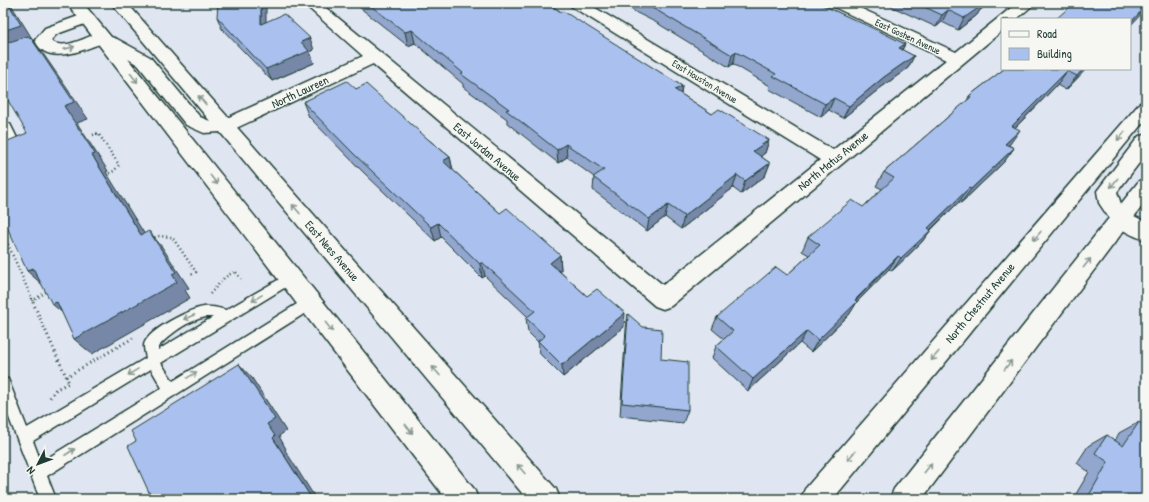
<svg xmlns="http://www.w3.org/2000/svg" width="1149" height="502" viewBox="0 0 1149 502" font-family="'Patrick Hand',sans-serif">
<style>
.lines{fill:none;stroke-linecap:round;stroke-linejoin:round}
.lane-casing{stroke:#1f3d34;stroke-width:3}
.street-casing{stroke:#1f3d34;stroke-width:3}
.secondary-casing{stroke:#1f3d34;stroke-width:3}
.path-far2{stroke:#1f3d34;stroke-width:2;stroke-dasharray:1 2.5;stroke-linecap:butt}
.path-far1{stroke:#1f3d34;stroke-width:2.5;stroke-dasharray:1 3;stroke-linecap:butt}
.path{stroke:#1f3d34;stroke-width:3;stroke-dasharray:1 3.5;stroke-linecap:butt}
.lane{fill:#f6f6f2;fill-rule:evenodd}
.street{fill:#f6f6f2;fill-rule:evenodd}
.secondary{fill:#f6f6f2;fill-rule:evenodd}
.wall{fill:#92a6ce;stroke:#1f3d34}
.shaded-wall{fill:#7787a7;stroke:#1f3d34}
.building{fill:#aac1ef;stroke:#1f3d34}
.oneway{stroke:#8a9a93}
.labels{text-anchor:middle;stroke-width:3;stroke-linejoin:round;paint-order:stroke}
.far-street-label{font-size:10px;fill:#1f3d34;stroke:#f6f6f2}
.street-label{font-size:12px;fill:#1f3d34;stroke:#f6f6f2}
</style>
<rect width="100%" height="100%" fill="#dfe6f1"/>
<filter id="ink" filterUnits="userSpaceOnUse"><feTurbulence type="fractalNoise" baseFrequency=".025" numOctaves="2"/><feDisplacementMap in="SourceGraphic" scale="8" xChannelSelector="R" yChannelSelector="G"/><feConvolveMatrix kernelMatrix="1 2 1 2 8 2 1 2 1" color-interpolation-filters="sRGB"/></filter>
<g filter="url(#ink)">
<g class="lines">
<defs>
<path id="lane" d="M290 273 294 274 296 278 294 282 161 363 173 381 305 299 310 298 315 299 316 303 315 307 47 476 56 499H40L3 402V378L8 379 27 428 146 358C145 354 144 349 144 345 147 330 190 309 204 307 212 306 218 308 226 310ZM206 317H213L158 350V347C171 333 187 321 206 317ZM151 369 162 388 41 462 33 441Z"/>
<path id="street" d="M303 3H320L663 285 820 160 571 6 568 3H587L833 150 946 60 832 6 829 3H849L956 52 1017 3H1035L1017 19H1002V31L671 306 663 309 655 306 373 64 232 130 225 132 218 130 216 126 218 122 363 56Z
M87 13 93 15 95 18 93 21 57 34 51 40 52 42C67 50 87 36 102 32L108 34 110 37C107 42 100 44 94 46 76 53 44 64 35 40L45 28Z
M3 122 10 124 18 140 16 145 9 146 3 145Z
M1122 210 1146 222V240C1134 237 1117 229 1111 218L1115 212Z"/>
<path id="secondary" d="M67 3H83L111 37 117 39 150 57 200 117 210 121 111 3H127L556 489 560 499H527L220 132 204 133 186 125 138 65 128 59 474 489 478 499H446Z
M1146 101V119L833 499H801L805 489 1140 103Z
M1146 135V154L1117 192 1121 204 1139 181 1146 179V201L922 499H890L894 489 1109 218 1099 203 1097 191 1139 136Z"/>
</defs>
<use href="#lane" class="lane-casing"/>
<use href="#street" class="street-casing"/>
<use href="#secondary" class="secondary-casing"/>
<path class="path-far2" d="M96 134H98"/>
<path class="path-far1" d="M93 135 98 133 119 165 114 171 105 175
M3 233 32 299
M151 239 157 236 172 237 196 272 191 275
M210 294 224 278 235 271 241 279
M35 299 48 291"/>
<path class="path" d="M31 298 69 383 56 389 49 399
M32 300 36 298
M66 377 133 338"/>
<use href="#lane" class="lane"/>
<use href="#street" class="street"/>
<use href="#secondary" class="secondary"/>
</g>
<path class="wall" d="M354 3H547L682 86 681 94 712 114 769 140 765 153 760 156 770 163 765 176 741 194 733 188 681 229 665 217 647 231 593 190 594 177 567 157 558 163 507 123V119L463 87V84L415 43 408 46Z
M621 3H818L905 44 902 50 914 56 908 68 879 89 843 118 829 110 821 117 769 89 770 86 733 64 729 67 657 23 637 13Z
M884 3H990L980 10 977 15 958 30 942 22 936 27Z
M217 17 266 22 314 50 310 52 314 63 272 81 222 29Z
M1004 69H1086L1066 90 1057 85 1015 128 1010 144 1008 145 1014 148 1004 162 961 203 959 202 931 230 921 243 892 271 889 269 857 302 849 315 811 352 800 343 748 391 712 358 716 346 724 339 712 329 717 317 787 275 809 255 802 251 808 237 863 207 882 189 876 186 884 172 949 116 967 101 969 96Z
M356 89 429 140 450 157 453 170 500 213 560 255 561 270 559 271 587 296 624 327 563 377 540 354 538 342 528 332 526 318 528 317 485 276 482 278 441 237 435 241 360 169 309 117 303 102Z
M628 314 661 359 688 410 683 423 620 416 626 329Z
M1139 422 1146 499H1073L1089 472 1077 463 1088 446 1107 435 1115 441 1119 433Z"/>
<path class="shaded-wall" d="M8 3H10L33 40 44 55 88 119 77 123 108 171 106 172 155 251 141 235 92 155 64 106 3 53V31Z
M261 3H266V36L261 24Z
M981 3H990L980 10 977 15 958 30 964 18Z
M1146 6V9L1130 26V23Z
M948 10 942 22 936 27 942 15Z
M412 30 415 43 408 46 405 32Z
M310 38 314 50 310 52 314 63 272 81 266 69 301 42Z
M905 44 899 56V48Z
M736 52 733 64 729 67 732 55Z
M914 56 908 68 879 89 843 118 849 106 884 77Z
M1083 69H1086L1066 90 1077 76Z
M1067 71 1057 85 1003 140 1012 126Z
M682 86 680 99 675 90Z
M834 98 829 110 821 117 825 104Z
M1020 130 1010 144 995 158 1005 144Z
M769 140 765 153 749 165 753 151Z
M566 144 567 157 558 163 557 150Z
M1014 148 1004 162 961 203 971 189Z
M450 157 453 172 443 161Z
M770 163 765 176 741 194 745 181Z
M737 175 733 188 681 229 684 216Z
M969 188 959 202 926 234 931 230 921 243 892 271 901 258 928 228Z
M668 205 665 217 647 231 649 219Z
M438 223 441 237 435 241 431 227Z
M149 231 162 247 189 288 185 290 190 298 92 354 74 339 172 274Z
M560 255 561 270 550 278V263Z
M898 256 889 269 857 302 849 315 811 352 818 340Z
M482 262 485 276 482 278 480 264Z
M33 268 45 287 27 271Z
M57 302 70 319 52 304Z
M625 313 624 327 563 377 562 365Z
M807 331 800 343 748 391 753 379Z
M239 364 252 378 286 431 279 436 286 449 285 450 316 499H312L273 438Z"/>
<path class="building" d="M3 3H8L21 25 3 31Z
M218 3H261V24L284 14 310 38 301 42 309 51 266 69 217 17Z
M367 3H547L561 12 563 11 587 26 682 86 675 90 712 114 719 109 769 140 753 151 770 163 745 181 737 175 684 216 668 205 649 219 593 177 604 170 566 144 557 150 506 110 509 109 461 74 463 73 412 30 405 32Z
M642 3H818L881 32 905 44 899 48 914 56 884 77 849 106 834 98 825 104 773 76 776 74 736 52 732 55 658 11Z
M916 3H983L984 4 964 18 948 10 942 15Z
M1074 3H1146V6L1130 23V19H1056Z
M28 36 30 39 31 38 74 102 64 106 95 154 92 155 141 235 149 231 176 272 172 274 177 282 74 339 57 302 52 304 33 268 27 271 3 218V215L5 214 3 210V143L27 133 3 92V44Z
M1004 69H1083L1077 76 1067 71 1012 126 1020 130 1005 144 1014 148 971 189 969 188 928 228 931 230 901 258 898 256 855 300 857 302 818 340 807 331 753 379 716 346 733 331 717 317 776 267 787 275 820 245 808 237 852 200 863 207 894 178 884 172 949 116 971 97 969 96Z
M347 81 356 89 366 84 429 140 450 157 443 161 500 213 507 208 560 255 550 263 587 296 597 289 625 313 562 365 538 341 545 336 526 318 535 311 482 262 480 264 438 223 431 227 354 154 303 102Z
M628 314 643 327 662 329 661 359 688 362V410L622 403Z
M239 364 275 419 267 424 275 436 273 438 312 499H152L128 446 136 441 131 431Z
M1139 422 1146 427V499H1087L1108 462 1095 453 1107 435 1123 446Z"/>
<defs><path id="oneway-shaft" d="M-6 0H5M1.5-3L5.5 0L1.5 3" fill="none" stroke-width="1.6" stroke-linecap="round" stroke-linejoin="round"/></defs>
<g class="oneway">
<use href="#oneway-shaft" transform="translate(69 48) rotate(-13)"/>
<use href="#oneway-shaft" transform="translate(134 78) rotate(52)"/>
<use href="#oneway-shaft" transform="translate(202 100) rotate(-131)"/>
<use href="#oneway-shaft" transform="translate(1121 136) rotate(130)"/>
<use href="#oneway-shaft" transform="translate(214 180) rotate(52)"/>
<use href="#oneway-shaft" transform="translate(1114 183) rotate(128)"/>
<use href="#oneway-shaft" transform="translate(296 209) rotate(-131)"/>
<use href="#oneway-shaft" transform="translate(1037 236) rotate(130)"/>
<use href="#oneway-shaft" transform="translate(1087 263) rotate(-52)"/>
<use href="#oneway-shaft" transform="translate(257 298) rotate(149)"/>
<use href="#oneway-shaft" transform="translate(189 317) rotate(157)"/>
<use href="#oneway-shaft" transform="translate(329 327) rotate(52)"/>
<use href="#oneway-shaft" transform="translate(935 356) rotate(130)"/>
<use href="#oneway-shaft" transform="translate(1008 365) rotate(-52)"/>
<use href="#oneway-shaft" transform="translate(436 371) rotate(-131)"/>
<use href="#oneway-shaft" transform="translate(133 372) rotate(149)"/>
<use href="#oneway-shaft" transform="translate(192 375) rotate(-32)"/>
<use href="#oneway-shaft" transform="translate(409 429) rotate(52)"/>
<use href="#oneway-shaft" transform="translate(70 452) rotate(-33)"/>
<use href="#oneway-shaft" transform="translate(851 456) rotate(130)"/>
<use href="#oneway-shaft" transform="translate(928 468) rotate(-52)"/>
<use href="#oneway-shaft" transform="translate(521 469) rotate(-131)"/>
</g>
</g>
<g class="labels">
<g class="far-street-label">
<text transform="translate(908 36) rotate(25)" y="4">East Goshen Avenue</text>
<text transform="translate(705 81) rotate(31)" y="4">East Houston Avenue</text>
</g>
<g class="street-label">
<text transform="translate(300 92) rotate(-25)" y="4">North Laureen</text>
<text transform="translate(487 152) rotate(40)" y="4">East Jordan Avenue</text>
<text transform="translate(833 161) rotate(-39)" y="4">North Matus Avenue</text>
<text transform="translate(332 251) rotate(49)" y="4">East Nees Avenue</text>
<text transform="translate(980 303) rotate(-50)" y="4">North Chestnut Avenue</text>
</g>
</g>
<rect width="1149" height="502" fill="none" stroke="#f6f6f2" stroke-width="16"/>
<rect x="8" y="8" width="1133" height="486" fill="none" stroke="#1f3d34" stroke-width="1.5" filter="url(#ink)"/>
<rect x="1001" y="18" width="130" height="52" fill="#f6f6f2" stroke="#a0aca6"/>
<rect x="1009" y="31" width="20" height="6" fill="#f6f6f2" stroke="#a0aca6"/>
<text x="1037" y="38" font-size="12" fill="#1f3d34">Road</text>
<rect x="1009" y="48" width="20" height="12" fill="#aac1ef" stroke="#a0aca6"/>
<text x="1037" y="58" font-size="12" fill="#1f3d34">Building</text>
<g transform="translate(38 464) rotate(228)" stroke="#f6f6f2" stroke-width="3" paint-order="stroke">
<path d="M0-3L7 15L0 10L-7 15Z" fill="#1f3d34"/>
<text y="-6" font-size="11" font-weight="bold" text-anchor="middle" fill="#1f3d34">N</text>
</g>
</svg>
